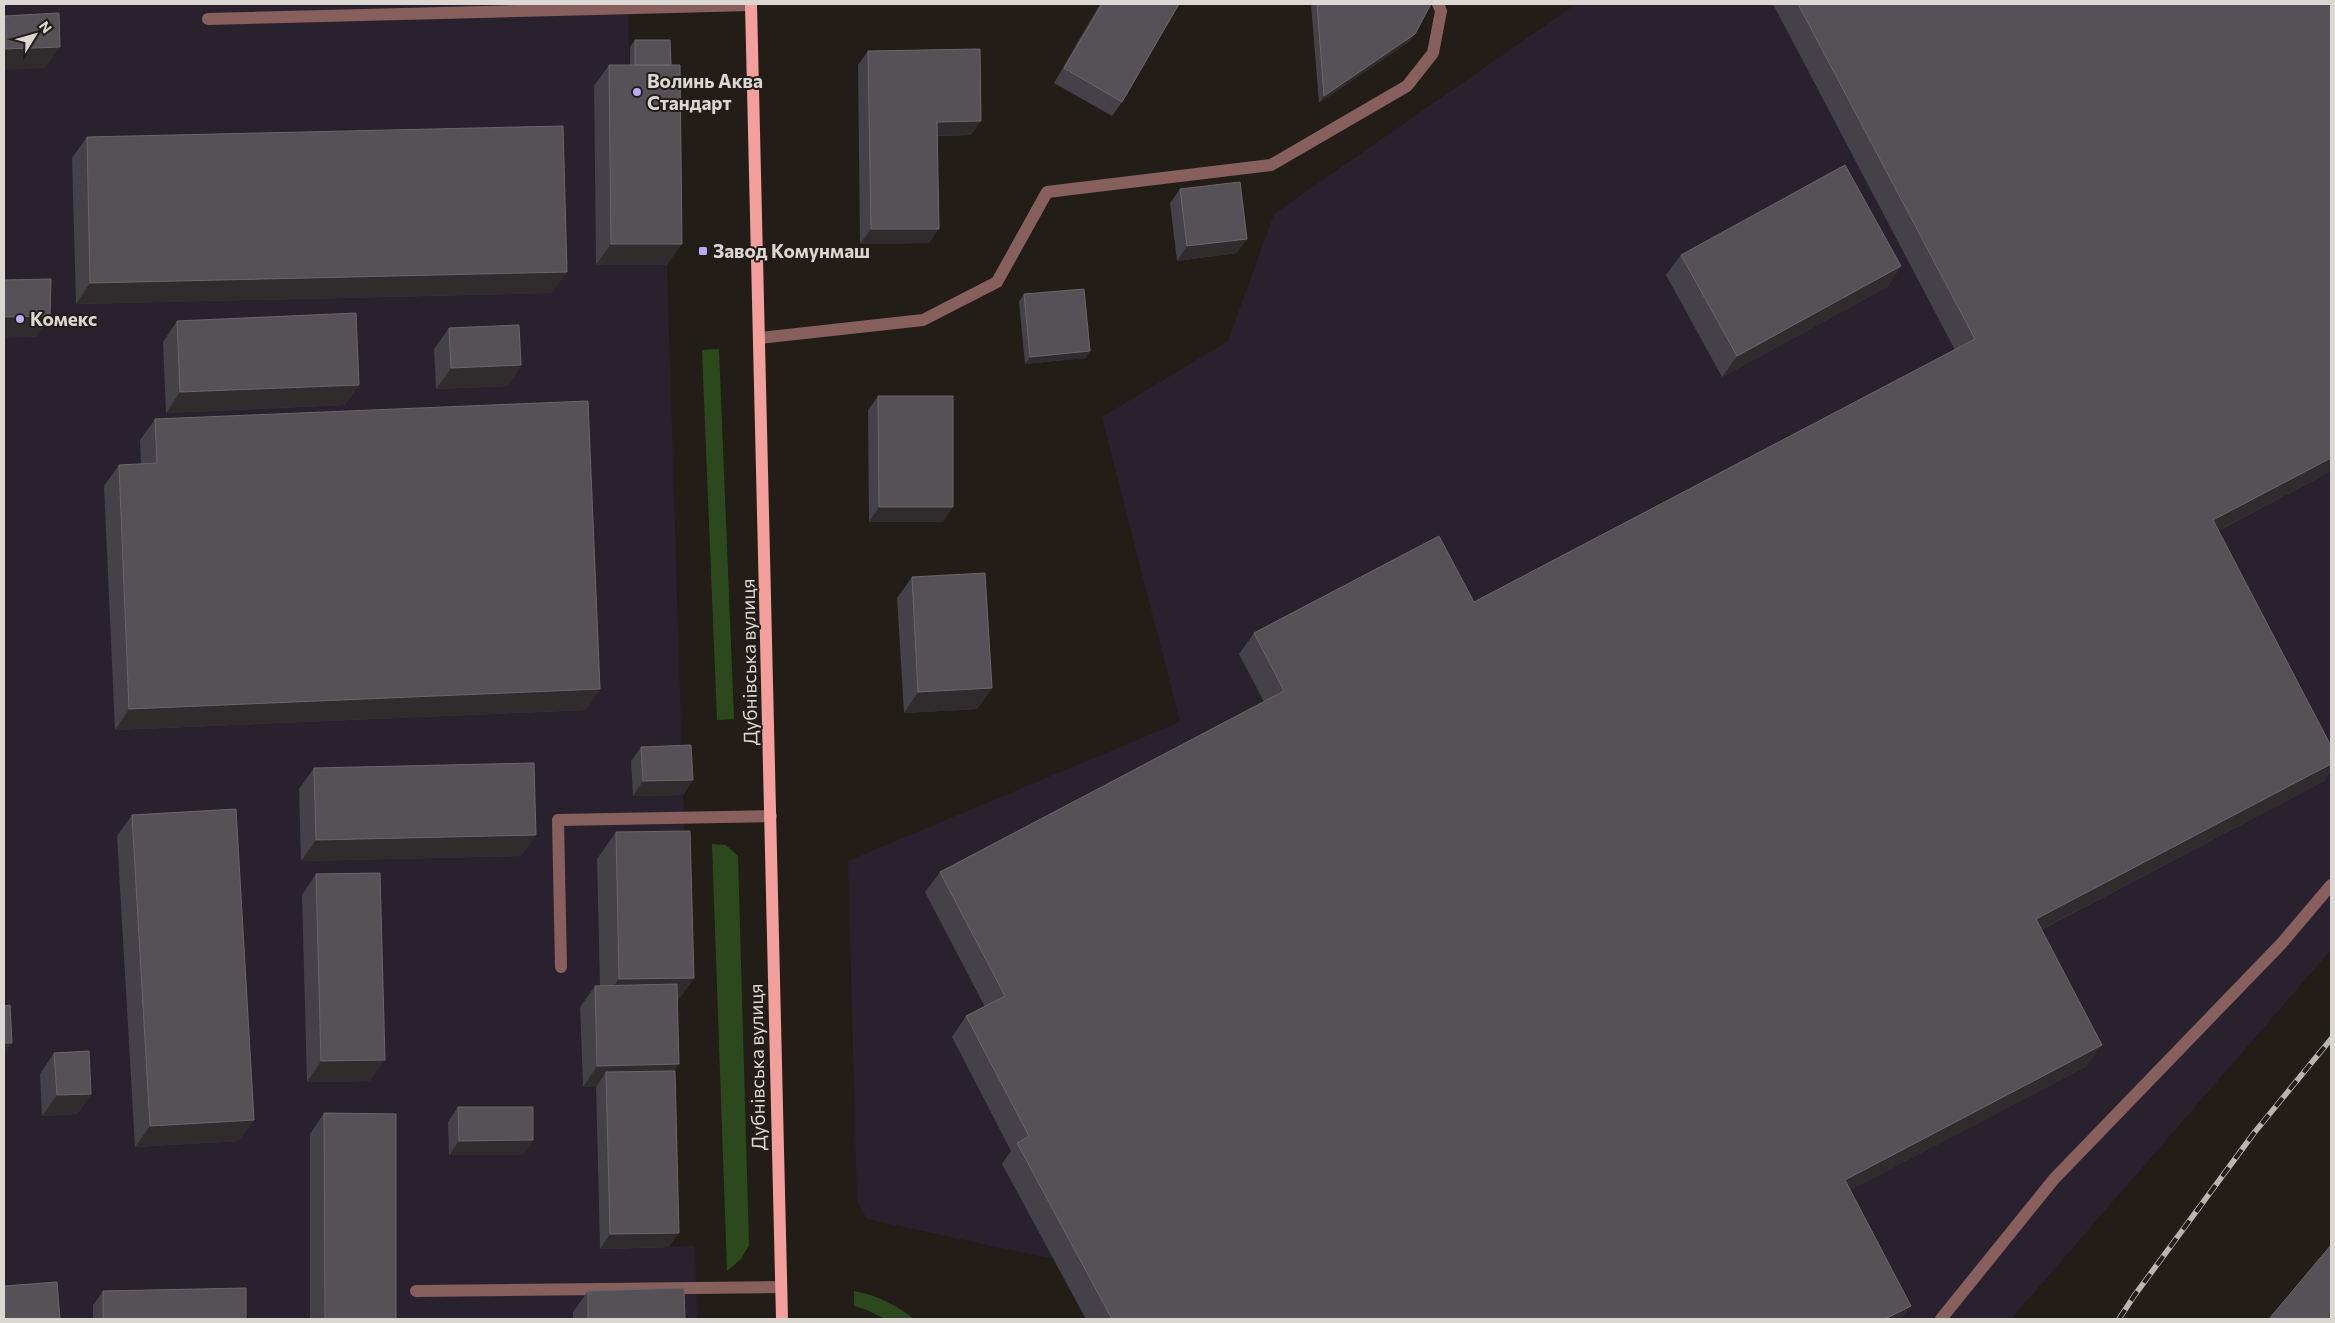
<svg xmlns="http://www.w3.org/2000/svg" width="2335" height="1323" viewBox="0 0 2335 1323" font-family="Commissioner,sans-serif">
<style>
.industrial{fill:#2a212f}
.grass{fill:#2c491e}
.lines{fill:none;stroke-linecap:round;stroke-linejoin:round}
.minor{stroke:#875f5c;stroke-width:12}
.major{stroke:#f39f9c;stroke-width:12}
.rail-casing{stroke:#b9b5b0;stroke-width:5.5}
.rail{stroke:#221d17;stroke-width:4;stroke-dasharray:11;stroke-linecap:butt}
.wall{fill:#444148}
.shaded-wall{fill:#302c2e}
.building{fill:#555156;stroke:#6a666a}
.poi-dot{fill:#b6acf8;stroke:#221d17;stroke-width:2}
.labels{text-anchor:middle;stroke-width:4;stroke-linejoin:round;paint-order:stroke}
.poi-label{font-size:19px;font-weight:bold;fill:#dbd7d3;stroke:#221d17;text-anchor:start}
.street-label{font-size:19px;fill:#dbd7d3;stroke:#221d17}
</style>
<rect width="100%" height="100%" fill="#221d17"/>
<path class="industrial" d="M4 4H628L630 86H594L596 265H667L685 857 600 1006 580 1007 583 1087H596L600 1248 695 1246 697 1319H236L93 1305V1319H4Z
M1576 4H2331V950L2011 1319H1085L1053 1259 867 1219 857 1201 848 861 1180 722 1102 417 1228 341 1274 214Z"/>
<path class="grass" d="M719 349 734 719 717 720 702 350Z
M712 844 726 845 738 856 749 1245 741 1259 727 1271Z
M854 1291C877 1295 896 1305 914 1319H885L867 1310 854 1306Z"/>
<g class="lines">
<path class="minor" d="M208 19 751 5
M760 338 923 320 997 282 1047 192 1271 165 1407 86 1433 53 1441 11 1438 4
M561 967 558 820 771 816
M416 1291 781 1287
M1941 1319 2054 1179 2282 943 2331 885"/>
<path class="major" d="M751 4 782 1319"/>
<defs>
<path id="rail" d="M2119 1319 2134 1296 2254 1133 2331 1039"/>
</defs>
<use href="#rail" class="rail-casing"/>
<use href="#rail" class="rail"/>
</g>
<path class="wall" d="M1100 4H1179L1122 102 1112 116 1054 83Z
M1311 4H1431L1410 41 1319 103Z
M1773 4H2331V471L2218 531 2331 746V771L2324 781 2041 930 2087 1066 1850 1190 1911 1306 1901 1319H1086L1002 1164 1011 1151 952 1037 966 1016 985 1007 925 892 940 872 1264 702 1239 654 1254 633 1474 602 1955 350Z
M635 40 667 265H596L594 86 609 65H630V47Z
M868 51 971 135 937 136 929 243 860 244 858 65Z
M87 137 552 293 76 304 72 158Z
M1180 189 1237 253 1177 261 1170 203Z
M1681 255 1901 266 1887 287 1722 377 1666 275Z
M1024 294 1090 351 1085 358 1025 364 1019 302Z
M177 321 359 385 344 405 166 413 163 342Z
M449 328 521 365 507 386 436 389 434 349Z
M878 396 943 522H869L868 410Z
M155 419 586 710 115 730 104 486 119 465 141 464 140 440Z
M912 577 992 688 977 709 904 713 897 598Z
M641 747 693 780 683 795 633 796 631 761Z
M314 768 521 856 301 861 299 789Z
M132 815 239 1141 135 1147 117 836Z
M616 832 694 978 677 1001 669 1247 600 1249 596 1087H583L580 1007 595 986H600L597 859Z
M316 874 370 1081 307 1082 302 895Z
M54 1053 91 1094 77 1114 42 1116 40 1074Z
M458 1107 523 1155H449L448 1122Z
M324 1113 396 1319H310V1134Z
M103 1291 246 1319H93V1305Z
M588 1291 685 1319H573V1312Z"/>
<path class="shaded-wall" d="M1415 34 1410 41 1319 103 1324 96Z
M60 47 45 68 4 70V49Z
M981 121 971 135 927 136 937 122Z
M871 229H939L929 243 860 244Z
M1247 239 1237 253 1177 261 1187 246Z
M611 244H682L667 265H596Z
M1901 266 1887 287 1722 377 1737 356Z
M567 272 552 293 76 304 90 283Z
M50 316 36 337 4 338V317Z
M1090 351 1085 358 1025 364 1030 357Z
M521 365 507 386 436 389 451 368Z
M359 385 344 405 166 413 180 392Z
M2331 458V471L2198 541 2213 520Z
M879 507H953L943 522H869Z
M992 688 977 709 904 713 918 692Z
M600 689 586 710 115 730 129 709Z
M2331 764V771L2324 781 2021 940 2036 919Z
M693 780 683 795 633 796 643 781Z
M536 835 521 856 301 861 316 840Z
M694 978 675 1005 600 1006 619 979Z
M4 1043H12L4 1055Z
M2102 1045 2087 1066 1830 1201 1845 1180Z
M385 1060 370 1081 307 1082 321 1061Z
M679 1064 665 1085 606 1072 596 1087H583L597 1066Z
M91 1094 77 1114 42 1116 57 1095Z
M254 1120 239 1141 135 1147 150 1126Z
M533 1140 523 1155H449L459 1141Z
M679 1233 669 1247 600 1249 610 1234Z
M1911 1306 1901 1319H1885Z"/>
<path class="building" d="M1102 4H1179L1122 102 1064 68Z
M1317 4H1431L1415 34 1324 96Z
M1798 4H2331V458L2213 520 2331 746V764L2036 919 2102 1045 1845 1180 1911 1306 1885 1319H1112L1017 1143 1029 1136 966 1016 1005 996 940 872 1284 691 1254 633 1439 536 1474 602 1975 339Z
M59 13 60 47 4 49V16Z
M635 40H670L671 65H635Z
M980 49 981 121 937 122 939 229H871L868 51Z
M609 65H680L682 244H611Z
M563 126 567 272 90 283 87 137Z
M1845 165 1901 266 1737 356 1681 255Z
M1240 182 1247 239 1187 246 1180 189Z
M51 279 50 316 4 317V280Z
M1084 289 1090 351 1030 357 1024 294Z
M356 313 359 385 180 392 177 321Z
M519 325 521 365 451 368 449 328Z
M878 396H953V507H879Z
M588 401 600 689 129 709 119 465 157 463 155 419Z
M985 573 992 688 918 692 912 577Z
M691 745 693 780 643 781 641 747Z
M534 763 536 835 316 840 314 768Z
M236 809 254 1120 150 1126 132 815Z
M690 831 694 978 619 979 616 832Z
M380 873 385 1060 321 1061 316 874Z
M677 984 679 1064 597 1066 595 986Z
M10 1005 12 1043H4V1006Z
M89 1051 91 1094 57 1095 54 1053Z
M675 1071 679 1233 610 1234 606 1072Z
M458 1107H533V1140L459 1141Z
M324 1113 396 1114V1319H325Z
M2331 1245V1315L2328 1319H2269Z
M57 1282 60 1319H4V1286Z
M246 1288V1319H103V1291Z
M684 1288 685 1319H588V1291Z"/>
<g class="poi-dot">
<circle cx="637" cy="92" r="5"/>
<rect x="698" y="246" width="10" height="10" rx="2.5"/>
<circle cx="20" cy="319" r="5"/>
</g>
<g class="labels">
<g class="poi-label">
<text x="647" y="88">Волинь Аква<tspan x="647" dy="22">Стандарт</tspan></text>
<text x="713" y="258">Завод Комунмаш</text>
<text x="30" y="326">Комекс</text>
</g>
<g class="street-label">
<text transform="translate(749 662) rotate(-91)" y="7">Дубнівська вулиця</text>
<text transform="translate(757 1067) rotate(-91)" y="7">Дубнівська вулиця</text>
</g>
</g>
<rect width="2335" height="1323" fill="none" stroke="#dbd7d3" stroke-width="10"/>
<g transform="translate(35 35) rotate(53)" stroke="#221d17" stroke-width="4" paint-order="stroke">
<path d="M0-4L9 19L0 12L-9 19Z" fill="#dbd7d3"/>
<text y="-8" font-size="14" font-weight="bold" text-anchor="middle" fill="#dbd7d3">N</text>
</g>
</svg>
